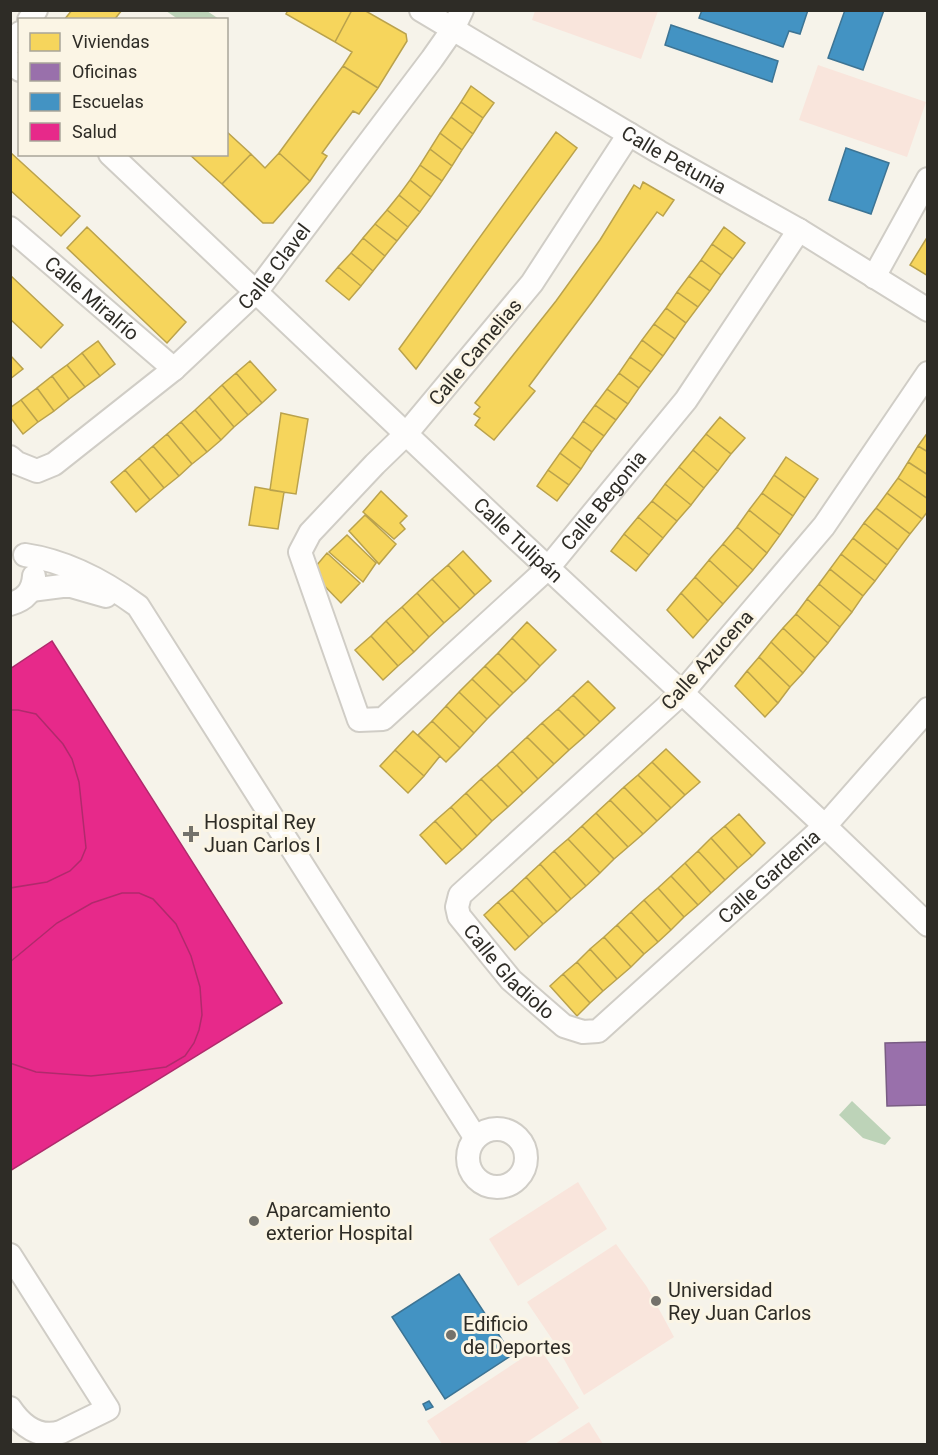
<svg xmlns="http://www.w3.org/2000/svg" width="938" height="1455" viewBox="0 0 938 1455" font-family="Roboto,sans-serif">
<style>
.green{fill:#f9e5dc}
.water{fill:#bdd3b8}
.homes{fill:#f6d55c;stroke:#baa24c;stroke-width:1.5}
.offices{fill:#9970ab;stroke:#795c83;stroke-width:1.5}
.schools{fill:#4393c3;stroke:#3d7494;stroke-width:1.5}
.health{fill:#e7298a;stroke:#b02a6c;stroke-width:1.5}
.lines{fill:none;stroke-linecap:round;stroke-linejoin:round}
.minor-casing{stroke:#d0cdc6;stroke-width:26}
.minor{stroke:#fefdfc;stroke-width:22}
.poi-dot{fill:#74726b;stroke:#fbf5e5;stroke-width:2}
.labels{text-anchor:middle;stroke-width:6;stroke-linejoin:round;paint-order:stroke}
.street-label{font-size:20px;fill:#2e2c26;stroke:#fbf5e5}
.poi-label{font-size:20px;fill:#2e2c26;stroke:#fbf5e5;text-anchor:start}
</style>
<rect width="100%" height="100%" fill="#f6f3ea"/>
<path class="green" d="M535 11V10L658 11 641 59 532 20Z
M818 65 926 102 907 157 799 120Z
M578 1182 607 1229 518 1286 489 1239Z
M616 1244 647 1287 674 1337 584 1395 556 1345 527 1302Z
M539 1347 579 1408 524 1444H442L427 1421Z
M589 1422 603 1444H555Z"/>
<path class="water" d="M166 11H207L219 19H178Z
M852 1101 891 1138 885 1145 863 1138 839 1115Z"/>
<path class="homes" d="M72 10H122L114 20H64Z
M288 10H352L335 42 286 14Z
M352 10H364L406 34 407 41 378 88 343 66 352 52 335 42Z
M343 66 378 88 359 114 353 111 330 142 322 153 327 156 310 181 279 153Z
M471 86 494 103 483 118 461 102Z
M461 102 483 118 473 134 451 117Z
M451 117 473 134 462 150 440 133Z
M226 131 251 154 222 184 189 154H226Z
M556 132 577 148 416 369 399 349Z
M440 133 462 150 452 166 430 149Z
M430 149 452 166 442 181 420 165Z
M10 152 80 216 61 236 10 190Z
M279 153 310 181 273 223H263L222 184 251 154 265 168Z
M420 165 442 181 431 197 410 180Z
M410 180 431 197 420 212 399 195Z
M643 182 674 200 663 216 657 212 592 302 529 386 535 391 494 440 475 425 480 418 474 414 480 407 475 403 556 301 600 240 634 185 640 189Z
M399 195 420 212 408 227 387 210Z
M387 210 408 227 397 241 375 224Z
M375 224 397 241 385 256 363 238Z
M87 227 186 322 167 343 67 248Z
M724 227 745 243 733 259 712 244Z
M928 236V276L910 265Z
M363 238 385 256 373 271 351 253Z
M712 244 733 259 721 275 701 260Z
M351 253 373 271 361 286 338 267Z
M701 260 721 275 710 291 689 276Z
M338 267 361 286 349 300 326 281Z
M10 275 63 325 41 348 10 319Z
M689 276 710 291 698 307 677 292Z
M677 292 698 307 686 323 666 308Z
M666 308 686 323 675 339 654 324Z
M654 324 675 339 663 356 642 340Z
M642 340 663 356 651 372 630 357Z
M98 341 115 364 100 376 82 353Z
M82 353 100 376 85 387 67 365Z
M10 355 23 369 10 379Z
M630 357 651 372 639 388 619 373Z
M250 361 276 390 262 403 236 373Z
M67 365 85 387 69 399 52 376Z
M236 373 262 403 248 415 222 385Z
M619 373 639 388 628 404 607 389Z
M52 376 69 399 54 411 37 388Z
M222 385 248 415 234 427 209 397Z
M37 388 54 411 38 422 21 400Z
M607 389 628 404 616 420 595 405Z
M209 397 234 427 221 440 195 410Z
M21 400 38 422 23 434 10 417V408Z
M595 405 616 420 604 436 583 421Z
M195 410 221 440 207 452 181 422Z
M281 413 308 419 296 494 270 490Z
M720 417 745 438 731 454 706 434Z
M583 421 604 436 592 452 572 437Z
M181 422 207 452 192 464 167 434Z
M928 432V452L918 446Z
M167 434 192 464 179 476 153 446Z
M706 434 731 454 718 471 693 450Z
M572 437 592 452 581 469 560 453Z
M153 446 179 476 164 488 139 458Z
M918 446 928 452V475L908 462Z
M693 450 718 471 704 488 679 467Z
M560 453 581 469 569 485 548 470Z
M786 457 818 479 805 498 774 475Z
M139 458 164 488 150 500 125 470Z
M908 462 928 475V499L898 478Z
M679 467 704 488 691 505 665 484Z
M125 470 150 500 136 512 111 482Z
M548 470 569 485 557 501 537 486Z
M774 475 805 498 793 516 762 493Z
M898 478 928 499V511L922 519 887 493Z
M665 484 691 505 677 521 652 501Z
M255 487 284 492 278 529 249 525Z
M381 491 407 516 400 523 405 529 394 539 363 512Z
M762 493 793 516 780 535 749 510Z
M887 493 922 519 910 534 876 508Z
M652 501 677 521 663 538 638 517Z
M876 508 910 534 898 550 864 523Z
M749 510 780 535 767 553 737 527Z
M365 515 396 544 379 564 349 531Z
M638 517 663 538 649 555 624 534Z
M864 523 898 550 887 565 853 538Z
M737 527 767 553 753 570 723 544Z
M624 534 649 555 636 571 611 551Z
M347 535 376 563 363 582 329 552Z
M853 538 887 565 875 581 841 554Z
M723 544 753 570 738 587 709 560Z
M463 551 491 581 475 595 448 565Z
M327 553 360 583 341 603 311 572Z
M841 554 875 581 863 596 830 569Z
M709 560 738 587 723 604 695 577Z
M448 565 475 595 460 609 432 579Z
M830 569 863 596 852 612 819 584Z
M695 577 723 604 708 621 681 593Z
M432 579 460 609 444 623 417 593Z
M819 584 852 612 840 627 807 599Z
M417 593 444 623 429 637 402 607Z
M681 593 708 621 693 638 667 610Z
M807 599 840 627 828 643 796 614Z
M402 607 429 637 414 652 386 621Z
M796 614 828 643 815 658 783 628Z
M386 621 414 652 398 666 371 636Z
M527 622 556 650 540 666 512 638Z
M783 628 815 658 803 673 771 642Z
M371 636 398 666 383 680 355 650Z
M512 638 540 666 526 681 498 653Z
M771 642 803 673 790 687 759 657Z
M498 653 526 681 513 693 485 666Z
M759 657 790 687 778 703 747 671Z
M485 666 513 693 500 706 472 679Z
M747 671 778 703 765 717 735 686Z
M472 679 500 706 487 719 459 692Z
M588 681 615 708 600 722 573 695Z
M459 692 487 719 474 733 446 706Z
M573 695 600 722 585 736 558 709Z
M446 706 474 733 460 748 432 721Z
M558 709 585 736 569 750 542 723Z
M432 721 460 748 446 762 418 735Z
M542 723 569 750 554 764 527 737Z
M413 731 440 756 424 776 395 750Z
M527 737 554 764 538 779 512 751Z
M666 749 700 782 685 795 652 762Z
M395 750 424 776 408 793 380 766Z
M512 751 538 779 523 793 497 765Z
M652 762 685 795 671 808 638 775Z
M497 765 523 793 508 807 481 779Z
M638 775 671 808 657 821 624 787Z
M481 779 508 807 492 821 466 793Z
M624 787 657 821 643 834 610 800Z
M466 793 492 821 477 836 451 807Z
M610 800 643 834 628 847 596 813Z
M451 807 477 836 462 850 435 821Z
M596 813 628 847 614 859 582 826Z
M739 814 765 843 752 856 725 826Z
M435 821 462 850 446 864 420 835Z
M582 826 614 859 600 873 568 839Z
M725 826 752 856 738 868 711 838Z
M711 838 738 868 725 880 698 851Z
M568 839 600 873 586 886 554 851Z
M554 851 586 886 571 899 540 864Z
M698 851 725 880 711 893 685 863Z
M685 863 711 893 698 905 671 876Z
M540 864 571 899 557 912 526 877Z
M671 876 698 905 684 917 658 888Z
M526 877 557 912 543 924 512 890Z
M658 888 684 917 671 930 644 900Z
M512 890 543 924 529 937 498 902Z
M644 900 671 930 658 942 631 912Z
M498 902 529 937 515 950 484 915Z
M631 912 658 942 644 954 617 925Z
M617 925 644 954 631 967 604 937Z
M604 937 631 967 617 979 590 949Z
M590 949 617 979 603 991 577 962Z
M577 962 603 991 590 1003 563 974Z
M563 974 590 1003 577 1016 550 986Z"/>
<path class="offices" d="M928 1042V1105L887 1106 885 1043Z"/>
<path class="schools" d="M702 10H808L800 34 789 31 783 47 699 18Z
M845 10H884L863 70 828 58Z
M671 25 778 61 772 82 665 45Z
M846 148 889 163 871 214 829 200Z
M459 1274 512 1355 445 1399 392 1317Z
M429 1401 433 1407 426 1410 423 1404Z"/>
<path class="health" d="M52 641 282 1003 10 1171V1063L36 1072 91 1076 129 1072 166 1067 185 1056 194 1043 199 1030 202 1015 200 987 191 956 176 924 153 899 139 893H122L92 903 57 923 10 962V888L47 882 70 871 81 860 86 848 79 782 72 759 63 744 36 714 18 710H10V669Z
M52 641 282 1003 10 1171V669Z
M10 710H18L36 714 63 744 72 759 79 782 86 848 81 860 70 871 47 882 10 888Z
M122 893H139L153 899 176 924 191 956 200 987 202 1015 199 1030 194 1043 185 1056 166 1067 129 1072 91 1076 36 1072 10 1063V962L57 923 92 903Z"/>
<g class="lines">
<defs>
<g id="minor">
<path id="s1" d="M421 10 659 152 799 230 928 310"/>
<path d="M29 20 36 10"/>
<path d="M10 44 20 33"/>
<path d="M10 61 20 70"/>
<path id="s2" d="M629 134 532 283 406 434 375 464 310 533 300 552 359 720 383 719 548 568 686 400 799 230"/>
<path id="s3" d="M110 154 517 539 825 826 928 925"/>
<path id="s4" d="M10 228 174 369"/>
<path d="M874 277 928 179"/>
<path id="s5" d="M928 373 824 526 682 693 460 895 457 907 459 916 511 980 564 1026 583 1032 598 1031 825 826 928 709"/>
<path id="s6" d="M10 457 17 463 37 471 54 464 174 369 256 292 432 59 453 29 462 10"/>
<path d="M25 555C66 561 104 581 138 606L475 1137"/>
<path d="M31 590 62 586H71L106 596"/>
<path d="M10 604C25 600 33 591 34 576"/>
<circle cx="497" cy="1158" r="29"/>
<path d="M10 1255 108 1409 61 1432C39 1439 22 1426 10 1408"/>
</g>
</defs>
<use href="#minor" class="minor-casing"/>
<use href="#minor" class="minor"/>
</g>
<g class="poi-dot">
<path d="M188 825h6v6h6v6h-6v6h-6v-6h-6v-6h6z"/>
<circle cx="254" cy="1221" r="6"/>
<circle cx="656" cy="1301" r="6"/>
<circle cx="451" cy="1335" r="6"/>
</g>
<g class="labels">
<g class="street-label">
<text dy="7" stroke="none"><textPath href="#s1" startOffset="294">Calle Petunia</textPath></text>
<text dy="7" stroke="none"><textPath href="#s6" startOffset="346">Calle Clavel</textPath></text>
<text dy="7" stroke="none"><textPath href="#s4" startOffset="108">Calle Miralrío</textPath></text>
<text transform="translate(475 352) rotate(-50)" y="7">Calle Camelias</text>
<text dy="7" stroke="none"><textPath href="#s2" startOffset="1047">Calle Begonia</textPath></text>
<text dy="7" stroke="none"><textPath href="#s3" startOffset="562">Calle Tulipán</textPath></text>
<text transform="translate(707 660) rotate(-48)" y="7">Calle Azucena</text>
<text dy="7" stroke="none"><textPath href="#s5" startOffset="1144">Calle Gardenia</textPath></text>
<text dy="7" stroke="none"><textPath href="#s5" startOffset="801">Calle Gladiolo</textPath></text>
</g>
<g class="poi-label">
<text x="204" y="829">Hospital Rey<tspan x="204" dy="23">Juan Carlos I</tspan></text>
<text x="266" y="1217">Aparcamiento<tspan x="266" dy="23">exterior Hospital</tspan></text>
<text x="668" y="1297">Universidad<tspan x="668" dy="23">Rey Juan Carlos</tspan></text>
<text x="463" y="1331">Edificio<tspan x="463" dy="23">de Deportes</tspan></text>
</g>
</g>
<rect width="938" height="1455" fill="none" stroke="#2e2c26" stroke-width="24"/>
<rect x="18" y="18" width="210" height="138" fill="#fbf5e5" stroke="#a9a599" stroke-width="1.5"/>
<rect x="30" y="33" width="30" height="18" fill="#f6d55c" stroke="#a9a599" stroke-width="1.5"/>
<text x="72" y="48" font-size="18" fill="#2e2c26">Viviendas</text>
<rect x="30" y="63" width="30" height="18" fill="#9970ab" stroke="#a9a599" stroke-width="1.5"/>
<text x="72" y="78" font-size="18" fill="#2e2c26">Oficinas</text>
<rect x="30" y="93" width="30" height="18" fill="#4393c3" stroke="#a9a599" stroke-width="1.5"/>
<text x="72" y="108" font-size="18" fill="#2e2c26">Escuelas</text>
<rect x="30" y="123" width="30" height="18" fill="#e7298a" stroke="#a9a599" stroke-width="1.5"/>
<text x="72" y="138" font-size="18" fill="#2e2c26">Salud</text>
</svg>
